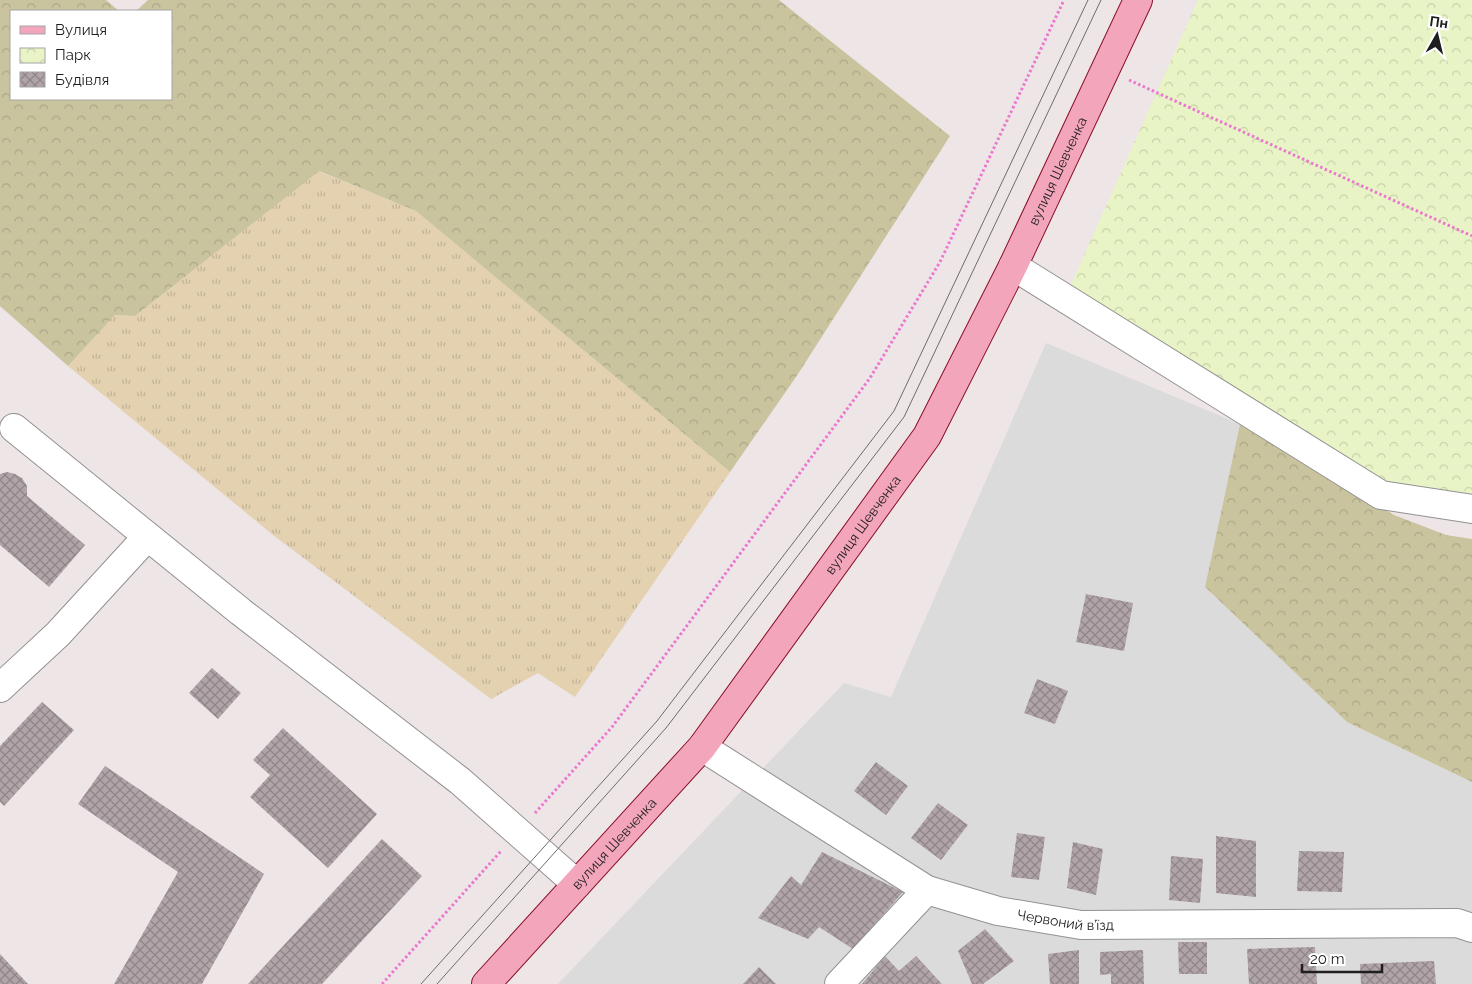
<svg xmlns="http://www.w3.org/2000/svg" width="1472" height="984" viewBox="0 0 1472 984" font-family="Raleway,sans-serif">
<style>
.residential{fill:#dcdbdc}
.grass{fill:url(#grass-tufts)}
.forest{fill:url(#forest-crowns)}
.park{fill:url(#park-crowns)}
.building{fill:url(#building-cross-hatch)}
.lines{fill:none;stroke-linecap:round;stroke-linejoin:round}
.minor-casing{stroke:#929292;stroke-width:30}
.major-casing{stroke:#890f26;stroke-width:30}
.path{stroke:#eb78cf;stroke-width:3;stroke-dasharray:2.5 2.5;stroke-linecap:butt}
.minor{stroke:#fff;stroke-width:28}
.major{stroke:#f2a5bb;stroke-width:28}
.tram{stroke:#6c6c6c;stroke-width:1}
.labels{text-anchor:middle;stroke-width:5;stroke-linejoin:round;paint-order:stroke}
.street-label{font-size:14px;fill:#1e1e1e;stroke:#fff}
</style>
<defs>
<pattern id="grass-tufts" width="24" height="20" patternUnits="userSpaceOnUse" patternTransform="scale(1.25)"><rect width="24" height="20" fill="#e3d1b0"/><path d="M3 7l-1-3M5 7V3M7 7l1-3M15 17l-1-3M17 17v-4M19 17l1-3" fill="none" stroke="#c2b397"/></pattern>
<pattern id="forest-crowns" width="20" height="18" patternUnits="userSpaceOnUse" patternTransform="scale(1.25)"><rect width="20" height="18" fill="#c9c39e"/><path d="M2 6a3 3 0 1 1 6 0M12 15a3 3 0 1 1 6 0" fill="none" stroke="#aca788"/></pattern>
<pattern id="park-crowns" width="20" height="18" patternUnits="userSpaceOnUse" patternTransform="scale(1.25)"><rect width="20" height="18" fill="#e9f4c6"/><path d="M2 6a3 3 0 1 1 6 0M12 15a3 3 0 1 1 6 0" fill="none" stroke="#c7d1aa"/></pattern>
<pattern id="building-cross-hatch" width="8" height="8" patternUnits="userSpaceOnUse" patternTransform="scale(1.25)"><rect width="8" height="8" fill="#b0a4a9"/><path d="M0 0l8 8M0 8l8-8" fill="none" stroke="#8f8589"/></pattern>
</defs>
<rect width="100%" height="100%" fill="#eee5e7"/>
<path class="residential" d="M1046 343 1240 424 1205 587 1347 722 1472 782V984H558L844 683 891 697Z"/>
<path class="grass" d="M318 171 416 211 730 472 575 697 538 673 491 699 273 535 68 366 115 315 135 316Z"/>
<path class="forest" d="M0 0H106L119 11H11V99H171V11H136L148 0H779L950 136 798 374 730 472 416 211 319 171 135 316 115 315 68 366 0 306Z
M1240 424 1394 515 1446 535 1472 539V782L1347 722 1205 587Z"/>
<path class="park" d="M1198 0H1472V509L1381 495 1065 298Z"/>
<path class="building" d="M7 472 15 474 22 478 27 486V496L85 545 49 587 0 545V474Z
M1086 594 1133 603 1124 651 1076 642Z
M212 668 241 693 218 719 189 693Z
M1037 679 1068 691 1055 724 1024 713Z
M42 702 74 730 4 806 0 802V746Z
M283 728 377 814 328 868 250 797 270 775 253 760Z
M876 762 908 786 886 815 854 791Z
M105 766 264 874 202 984H114L178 872 78 804Z
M938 803 968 825 941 860 911 838Z
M1017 833 1045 837 1039 880 1011 877Z
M1216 836 1256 841V897L1216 893Z
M382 839 422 876 322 984H248Z
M1073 842 1103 849 1096 895 1067 888Z
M1299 851 1344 852 1342 892 1297 891Z
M822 852 903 892 853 949 819 927 808 939 758 918 791 876 801 885Z
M1171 856 1203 859 1200 903 1169 900Z
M985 929 1014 961 983 984H972L958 951Z
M1178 942H1207V974H1179Z
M1315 947 1317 984H1249L1247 949Z
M1079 950V984H1050L1048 954Z
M1143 950 1144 984H1111V974L1100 975V952Z
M0 954 28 984H0Z
M885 956 899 971 916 956 942 984H862Z
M1434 961 1436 984H1361L1360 964Z
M759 967 776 984H743Z"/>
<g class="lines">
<defs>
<g id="minor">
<path d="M1013 266 1381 495 1472 509"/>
<path d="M14 428 241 612 460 781 577 884"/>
<path d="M0 688 58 634 147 537"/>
<path id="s1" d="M702 747 927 890 998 911 1081 925 1457 923 1472 928"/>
<path d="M839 984 927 890"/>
</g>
<g id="major">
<path id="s2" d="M486 984 702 747 927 436 1013 266 1138 0"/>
</g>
</defs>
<use href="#minor" class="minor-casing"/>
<use href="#major" class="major-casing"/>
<path class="path" d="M1129 80 1472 236
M535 813 612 727 870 378 940 262 1064 0
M382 984 501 851"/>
<use href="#minor" class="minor"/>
<use href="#major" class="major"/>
<path class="tram" d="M421 984 657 721 894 411 1088 0
M437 984 666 728 904 417 1101 0"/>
</g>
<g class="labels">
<g class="street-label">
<text dy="5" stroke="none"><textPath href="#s2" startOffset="1000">вулиця Шевченка</textPath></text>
<text dy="5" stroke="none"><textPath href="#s2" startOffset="595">вулиця Шевченка</textPath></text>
<text dy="5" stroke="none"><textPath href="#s2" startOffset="190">вулиця Шевченка</textPath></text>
<text dy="5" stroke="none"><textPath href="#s1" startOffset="409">Червоний в’їзд</textPath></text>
</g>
</g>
<rect x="10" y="10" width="162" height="90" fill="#ffffff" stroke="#a5a5a5"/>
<rect x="20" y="26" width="25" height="8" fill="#f2a5bb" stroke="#a5a5a5"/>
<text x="55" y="35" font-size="15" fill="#1e1e1e">Вулиця</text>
<rect x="20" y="48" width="25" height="15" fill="url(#park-crowns)" stroke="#a5a5a5"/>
<text x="55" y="60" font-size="15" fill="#1e1e1e">Парк</text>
<rect x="20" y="72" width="25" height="15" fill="url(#building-cross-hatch)" stroke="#a5a5a5"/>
<text x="55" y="85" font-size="15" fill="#1e1e1e">Будівля</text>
<g transform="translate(1437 35) rotate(8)" stroke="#ffffff" stroke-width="4" paint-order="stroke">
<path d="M0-4L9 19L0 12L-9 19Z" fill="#1e1e1e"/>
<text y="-8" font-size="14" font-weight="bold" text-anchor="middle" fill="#1e1e1e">Пн</text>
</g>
<path d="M1302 964v8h80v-8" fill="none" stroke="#1e1e1e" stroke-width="2.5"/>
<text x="1310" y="964" font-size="15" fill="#1e1e1e" stroke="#ffffff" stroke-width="4" paint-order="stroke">20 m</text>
</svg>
